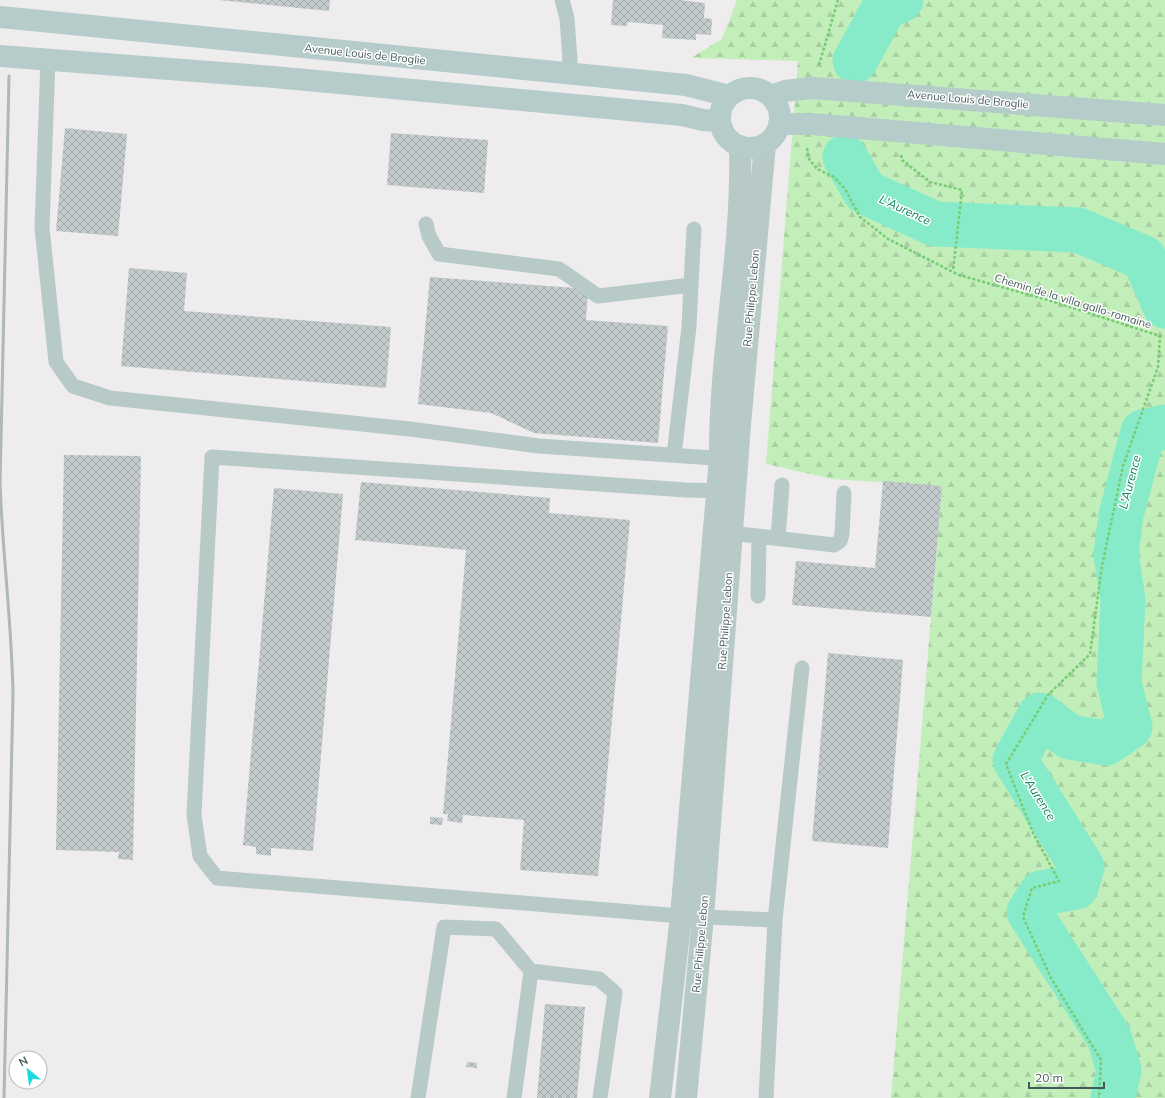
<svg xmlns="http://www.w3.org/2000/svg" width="1165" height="1098" viewBox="0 0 1165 1098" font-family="Mulish,sans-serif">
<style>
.forest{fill:url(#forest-firs)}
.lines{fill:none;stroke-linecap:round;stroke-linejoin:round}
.stream{stroke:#87ebc9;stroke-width:8}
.river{stroke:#87ebc9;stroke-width:45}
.building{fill:url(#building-cross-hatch)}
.path{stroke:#76cc72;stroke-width:2.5;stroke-dasharray:3 2;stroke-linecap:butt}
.service{stroke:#b8cac8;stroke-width:15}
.tertiary{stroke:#b8cac8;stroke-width:22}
.secondary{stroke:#b5cccb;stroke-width:22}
.rail{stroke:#afb7b7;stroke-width:3}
.labels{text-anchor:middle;stroke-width:3;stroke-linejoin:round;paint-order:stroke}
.street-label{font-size:11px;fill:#455a58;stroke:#fff}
.water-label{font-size:12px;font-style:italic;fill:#0d8159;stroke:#fff}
</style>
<defs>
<pattern id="forest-firs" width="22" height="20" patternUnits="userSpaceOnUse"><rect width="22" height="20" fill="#c2eeba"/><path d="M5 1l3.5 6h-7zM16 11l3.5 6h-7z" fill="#a8cea2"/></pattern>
<pattern id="building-cross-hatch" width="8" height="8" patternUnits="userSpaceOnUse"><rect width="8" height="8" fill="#c3cbcd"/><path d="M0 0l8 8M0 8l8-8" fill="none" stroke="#a0a8a9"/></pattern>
</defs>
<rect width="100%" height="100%" fill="#efecee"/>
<path class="forest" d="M737 0H1165V1098H891L942 486 832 479 766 464 798 61 691 58 722 39Z"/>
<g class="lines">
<path class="stream" d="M1162 299 1165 293"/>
<path class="river" d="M855 61 884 8 901 0
M845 157 865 192 935 224 1078 230 1144 258 1165 306
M1113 1098 1119 1070 1109 1037 1029 912 1041 893 1076 887 1082 867 1015 760 1040 715 1070 737 1106 743 1130 727 1119 683 1123 600 1116 554 1121 515 1143 432 1165 427"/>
</g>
<path class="building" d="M219 0H330L329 11Z
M613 0H680L705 3 704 18 712 19 711 35 696 34V40L662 38 663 25 628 22 627 26 611 25Z
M65 128 127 134 118 236 56 231Z
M391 133 488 140 484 193 387 185Z
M129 268 187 273 184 311 391 327 386 388 121 366Z
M430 277 588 289 586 320 668 326 658 443 534 433 491 413 418 404Z
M64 455 141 456 133 860 118 859 119 852 56 850Z
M883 481 942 486 931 617 792 605 796 561 875 568Z
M361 482 550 498 549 513 630 520 598 876 520 870 524 820 463 815 462 823 447 821 448 814H443L466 550 355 540Z
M274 488 343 494 313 851 271 848V856L256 854V847L243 845Z
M828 653 903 660 888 848 812 841Z
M430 817 443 818 442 825 430 824Z
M545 1004 585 1007 577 1098H537Z
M467 1062 477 1063V1068L466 1067Z"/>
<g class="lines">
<path class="path" d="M819 65 838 0
M807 148 809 159 817 169 834 177 845 189 860 217 888 239 959 275 1051 301 1160 336 1158 367 1123 466 1102 566 1090 654 1048 695 1006 764 1033 833 1059 881 1032 888 1023 917 1051 978 1101 1060 1099 1098
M901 155 902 160 930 182 962 190 953 271"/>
<path class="service" d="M562 0 567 18 571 75
M48 59 42 228 56 362 73 386 110 398 410 429 539 446 728 459
M426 224 429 236 439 254 559 269 598 296 691 285 689 327 674 455
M691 285 694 229
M726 491 686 490 212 457 194 815 200 856 217 878 681 916 775 920 802 668
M722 532 834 545 840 541 842 534 844 493
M778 538 782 485
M758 596 759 536
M531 971 599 979 615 993 600 1098
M418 1098 444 927 496 929 531 971 514 1098
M766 1098 775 920"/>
<path class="tertiary" d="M660 1098 681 916 720 458C719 354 743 250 740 146
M686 1098 703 917 740 425 765 144"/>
<path class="secondary" d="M0 17 686 85 729 96
M0 56 274 77 682 115 703 120 720 121
M720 118a30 30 0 1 1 60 0a30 30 0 1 1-60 0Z
M771 96 785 91 812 88 1165 115
M779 124H812L1165 154"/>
<path class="rail" d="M0 480C2 552 12 623 13 695L4 1098
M0 486 9 76"/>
</g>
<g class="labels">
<g class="street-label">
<text transform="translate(365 54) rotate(6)" y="4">Avenue Louis de Broglie</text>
<text transform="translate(968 99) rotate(5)" y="4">Avenue Louis de Broglie</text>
<text transform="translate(751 298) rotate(-85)" y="4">Rue Philippe Lebon</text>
<text transform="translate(1073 301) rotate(17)" y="4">Chemin de la villa gallo-romaine</text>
<text transform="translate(725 621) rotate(-86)" y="4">Rue Philippe Lebon</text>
<text transform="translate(700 944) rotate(-85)" y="4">Rue Philippe Lebon</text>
</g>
<g class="water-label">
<text transform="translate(905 210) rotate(25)" y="4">L'Aurence</text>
<text transform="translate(1130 482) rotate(-75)" y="4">L'Aurence</text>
<text transform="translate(1038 796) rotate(58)" y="4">L'Aurence</text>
</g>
</g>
<g transform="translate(28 1070) rotate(331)"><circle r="19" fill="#ffffff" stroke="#b5bdbc"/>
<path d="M0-3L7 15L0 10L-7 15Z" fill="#19dbdd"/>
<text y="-6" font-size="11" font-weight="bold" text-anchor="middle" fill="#455a58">N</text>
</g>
<path d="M1029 1082v6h75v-6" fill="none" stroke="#455a58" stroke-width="2"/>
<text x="1035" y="1082" font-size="12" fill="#455a58" stroke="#ffffff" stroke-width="3" paint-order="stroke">20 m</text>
</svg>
